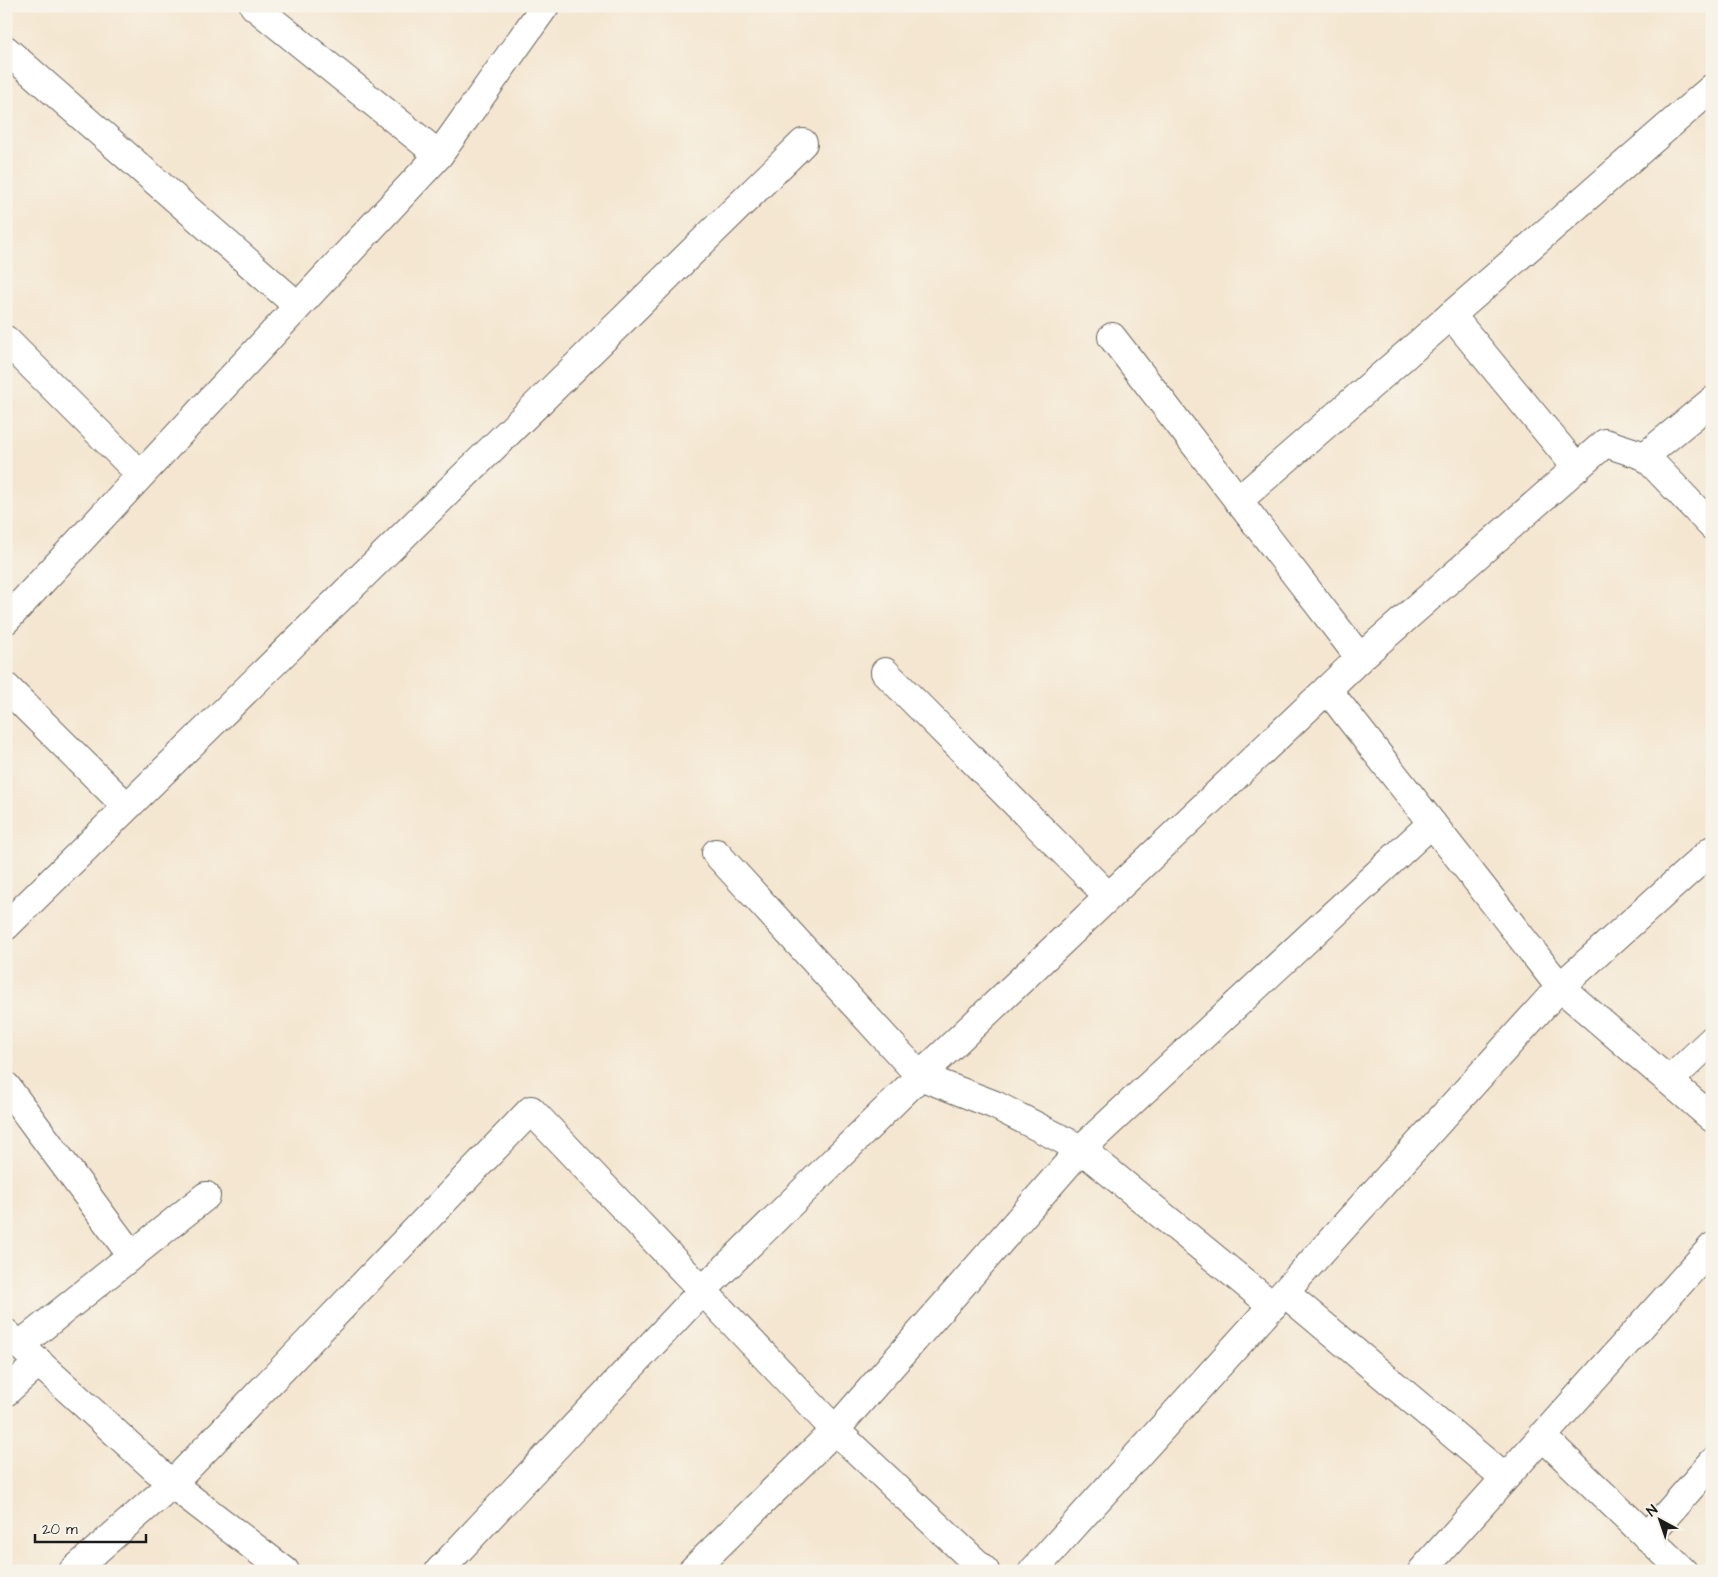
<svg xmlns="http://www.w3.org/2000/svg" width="1718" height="1577" viewBox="0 0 1718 1577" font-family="'Architects Daughter',sans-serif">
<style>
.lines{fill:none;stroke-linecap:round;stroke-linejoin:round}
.minor-casing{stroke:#68635b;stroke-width:30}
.minor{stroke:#fff;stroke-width:28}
</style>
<rect width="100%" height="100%" fill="#f7f3e8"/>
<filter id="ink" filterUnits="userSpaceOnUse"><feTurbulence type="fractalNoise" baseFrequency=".02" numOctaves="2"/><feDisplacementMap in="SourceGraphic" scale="10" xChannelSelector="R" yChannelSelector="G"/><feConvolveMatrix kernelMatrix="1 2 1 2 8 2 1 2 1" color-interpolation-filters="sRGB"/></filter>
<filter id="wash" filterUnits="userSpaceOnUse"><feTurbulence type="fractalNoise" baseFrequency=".0096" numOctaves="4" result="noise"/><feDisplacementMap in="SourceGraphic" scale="20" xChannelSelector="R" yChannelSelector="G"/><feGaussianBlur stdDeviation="1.12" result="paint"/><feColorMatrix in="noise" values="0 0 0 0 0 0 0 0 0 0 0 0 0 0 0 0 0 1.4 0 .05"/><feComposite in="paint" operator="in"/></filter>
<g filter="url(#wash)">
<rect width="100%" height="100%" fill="#f4e6d0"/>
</g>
<g filter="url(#ink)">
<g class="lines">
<defs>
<path id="minor" d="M254 6 439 155
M6 50 298 306
M1451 315 1577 468
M1112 337 1360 658
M6 340 141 475
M1645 456 1712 401
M1238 501 1712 88
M6 620 439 155 545 6
M885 672 1108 896
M6 687 127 807
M1327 689 1560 987 1712 1118
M716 853 920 1076 995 1105 1081 1149 1273 1306
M6 926 803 143
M1669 1081 1712 1040
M6 1086 132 1256
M1285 1293 1505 1478
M6 1333 172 1484 285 1571
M20 1345 206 1196
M6 1392 39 1362
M1542 1436 1683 1571
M1647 1537 1712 1463
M73 1571 172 1484 531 1110 835 1430 985 1571
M439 1571 703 1290 920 1076 1360 658 1605 443 1645 456 1712 526
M692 1571 835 1430 1081 1149 1432 823
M1033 1571 1560 987 1712 850
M1422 1571 1712 1247"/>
</defs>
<use href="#minor" class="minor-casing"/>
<use href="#minor" class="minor"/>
</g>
</g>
<rect width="1718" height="1577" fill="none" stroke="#f7f3e8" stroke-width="25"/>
<g transform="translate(1660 1520) rotate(320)" stroke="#f7f3e8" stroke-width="4" paint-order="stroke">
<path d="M0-4L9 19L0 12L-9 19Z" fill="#1c1c1c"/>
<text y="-8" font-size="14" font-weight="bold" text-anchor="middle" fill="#1c1c1c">N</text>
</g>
<path d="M35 1534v8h111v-8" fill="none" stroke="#1c1c1c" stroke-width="2.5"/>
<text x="42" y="1534" font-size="15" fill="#1c1c1c" stroke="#f7f3e8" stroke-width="4" paint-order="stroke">20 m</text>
</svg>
